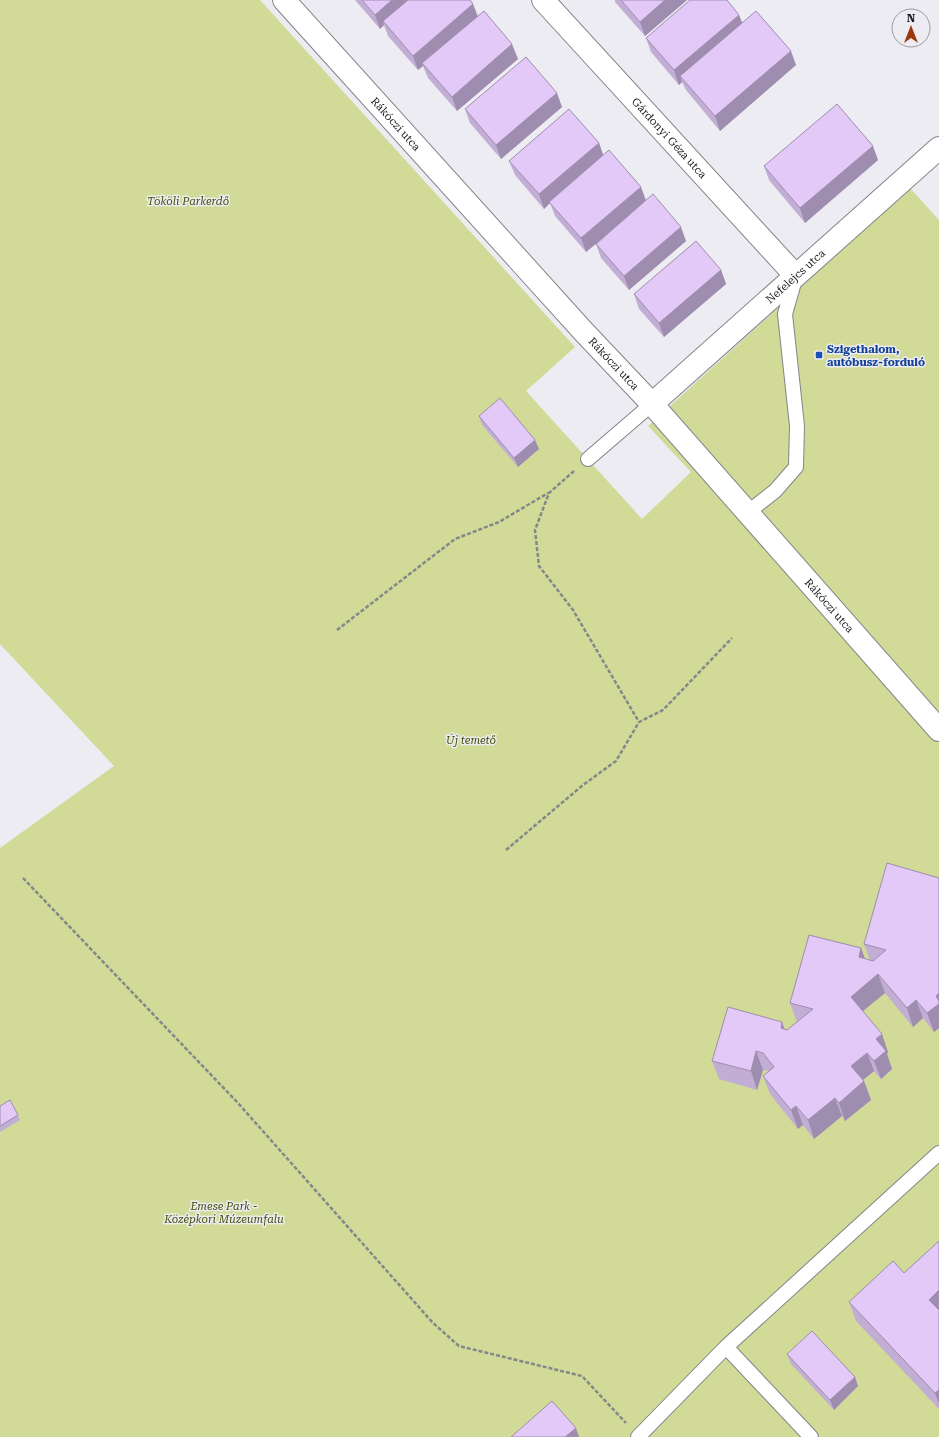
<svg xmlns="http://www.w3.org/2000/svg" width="939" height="1437" viewBox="0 0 939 1437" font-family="'Roboto Serif',serif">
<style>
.green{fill:#d1da96}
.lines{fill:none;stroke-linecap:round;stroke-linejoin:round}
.service-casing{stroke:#838489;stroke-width:16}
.minor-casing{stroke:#838489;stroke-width:24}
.path{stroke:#86878b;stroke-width:2.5;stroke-dasharray:4 2;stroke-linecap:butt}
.service{stroke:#fff;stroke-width:14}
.minor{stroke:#fff;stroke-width:22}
.wall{fill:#c2add5}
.shaded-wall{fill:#9e8dae}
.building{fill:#e2c9f8;stroke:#9e8dae}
.transit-dot{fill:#1a4fb4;stroke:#ececf2;stroke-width:1.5}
.labels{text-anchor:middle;stroke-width:3;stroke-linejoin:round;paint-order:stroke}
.street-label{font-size:11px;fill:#1c1d1f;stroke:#ececf2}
.park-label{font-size:11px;font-style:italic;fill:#464c07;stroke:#ececf2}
.transit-label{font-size:11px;font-weight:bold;fill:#164399;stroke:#ececf2;text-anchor:start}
</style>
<rect width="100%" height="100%" fill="#ececf2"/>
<path class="green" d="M0 0H260L575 347 526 391 642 519 691 472 648 426 910 188 939 220V1437H0V848L114 766 0 644Z"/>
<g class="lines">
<defs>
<path id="service" d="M588 459 652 404
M747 513 775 491 796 467 797 426 785 314 795 279
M726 1347 811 1437
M638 1437 726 1347 939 1153"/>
<g id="minor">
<path id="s1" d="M284 0 583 331 652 404 939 730"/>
<path id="s2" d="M543 0 795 275"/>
<path id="s3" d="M652 404 939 148"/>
</g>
</defs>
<use href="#service" class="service-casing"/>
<use href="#minor" class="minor-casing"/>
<path class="path" d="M574 471 549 493 535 530 539 566 573 610 639 722 663 710 732 638
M337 630 455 539 499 522 548 493
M506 850 583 785 616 761 639 722
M23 878 238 1103 433 1323 459 1346 582 1376 626 1423"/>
<use href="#service" class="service"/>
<use href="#minor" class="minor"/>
</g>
<path class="wall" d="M355 0H470L473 4 478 16 518 59 457 111 428 78 423 66 418 70 388 36 384 25 380 29Z
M615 0H687L645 36 615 2Z
M742 23 796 65 720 131 686 90 682 82 679 85 651 52 646 38Z
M562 107 501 159 470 123 465 109Z
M599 143 603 155 641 187 646 201 686 241 629 290 601 258 596 244 586 252 555 216 550 203 544 209 515 175 509 161Z
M878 160 805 223 769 180 764 166Z
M721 270 726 284 664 337 639 309 634 294Z
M479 416 539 449 518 467 482 425Z
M939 878V1028L934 1032 923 1018 913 1027 885 993 862 1011 888 1052 887 1054 892 1069 881 1079 874 1071 863 1080 864 1081 871 1100 845 1121 842 1116 814 1139 803 1125 798 1129 770 1094 763 1076 769 1071 763 1070 757 1090 719 1079 712 1061 785 1029 787 1030 797 1022 790 1003 861 948 865 959 870 960 864 944Z
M0 1106 18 1115 20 1120 0 1132Z
M939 1241V1409L856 1321 849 1302 904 1273Z
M787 1354 855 1377 858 1386 834 1410 791 1364Z"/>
<path class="shaded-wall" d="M392 0H414L383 21 384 25 380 29 375 15Z
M665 0H687L645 36 640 22Z
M473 4 478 18 422 63 423 66 418 70 413 56Z
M739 15 745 29 680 76 682 82 679 85 674 70Z
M512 44 518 59 457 111 452 97Z
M791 51 796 65 720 131 715 116Z
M557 93 562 107 501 159 496 145Z
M599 143 604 157 549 202 550 203 544 209 539 194Z
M873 146 878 160 805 223 800 208Z
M641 187 646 201 586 252 581 238Z
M681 227 686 241 629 290 624 276Z
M721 270 726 284 664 337 659 323Z
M535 440 539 449 518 467 514 458Z
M861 948 868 967 859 957Z
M878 974 885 993 857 1016 851 997Z
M939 993V1028L934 1032 927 1013 936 996Z
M916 1000 923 1018 913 1027 907 1008Z
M782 1022 789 1041 781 1028Z
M882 1034 888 1052 887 1054 892 1069 881 1079 874 1061 876 1039Z
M756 1051 763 1070 757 1090 751 1071Z
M867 1053 874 1071 858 1084 851 1066Z
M864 1081 871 1100 845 1121 839 1103Z
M835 1098 842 1116 814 1139 808 1120Z
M796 1106 803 1125 798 1129 791 1110Z
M939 1290V1315L929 1300Z
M855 1377 858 1386 834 1410 830 1400Z
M939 1390V1404L935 1393Z
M576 1428 579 1437H565Z"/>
<path class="building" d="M362 0H392L375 15Z
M408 0H470L473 4 413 56 383 21Z
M621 0H665L640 22Z
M690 0H727L739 15 674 70 646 38Z
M484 11 512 44 452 97 422 63Z
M756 11 791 51 715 116 680 76Z
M526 57 557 93 496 145 465 109Z
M837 104 873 146 800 208 764 166Z
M569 109 599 143 539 194 509 161Z
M609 150 641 187 581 238 549 202Z
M653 194 681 227 624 276 596 244Z
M696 241 721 270 659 323 634 294Z
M500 398 535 440 514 458 479 416Z
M887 863 939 878V993L936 996 939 1001V1004L927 1013 916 1000 907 1008 878 974 851 997 882 1034 876 1039 886 1051 874 1061 867 1053 851 1066 864 1081 839 1103 835 1098 808 1120 796 1106 791 1110 763 1076 774 1067 763 1053 756 1051 751 1071 712 1061 728 1007 782 1022 781 1028 787 1030 813 1009 790 1003 809 935 861 948 859 957 873 961 886 950 864 944Z
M10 1100 18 1115 0 1126V1106Z
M939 1241V1290L929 1300 939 1310V1390L935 1393 849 1302 893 1261 904 1273Z
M812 1331 855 1377 830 1400 787 1354Z
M552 1401 576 1428 565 1437H511Z"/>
<rect class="transit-dot" x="815" y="351" width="8" height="8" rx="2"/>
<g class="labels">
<g class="street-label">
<text dy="4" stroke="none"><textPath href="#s1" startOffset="167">Rákóczi utca</textPath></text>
<text dy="4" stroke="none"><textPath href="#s2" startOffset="187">Gárdonyi Géza utca</textPath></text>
<text dy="4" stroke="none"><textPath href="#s3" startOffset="192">Nefelejcs utca</textPath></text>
<text dy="4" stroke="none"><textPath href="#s1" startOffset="491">Rákóczi utca</textPath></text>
<text dy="4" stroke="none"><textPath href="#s1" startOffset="815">Rákóczi utca</textPath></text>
</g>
<g class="park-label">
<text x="188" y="205">Tököli Parkerdő</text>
<text x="471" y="744">Új temető</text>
<text x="224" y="1210">Emese Park -<tspan x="224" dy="13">Középkori Múzeumfalu</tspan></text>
</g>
<g class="transit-label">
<text x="827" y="353">Szigethalom,<tspan x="827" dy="13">autóbusz-forduló</tspan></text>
</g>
</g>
<g transform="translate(911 28)"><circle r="19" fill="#ececf2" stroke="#99999e"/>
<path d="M0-3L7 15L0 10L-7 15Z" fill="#9d380d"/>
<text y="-6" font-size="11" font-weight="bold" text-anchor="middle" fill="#1c1d1f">N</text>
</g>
</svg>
